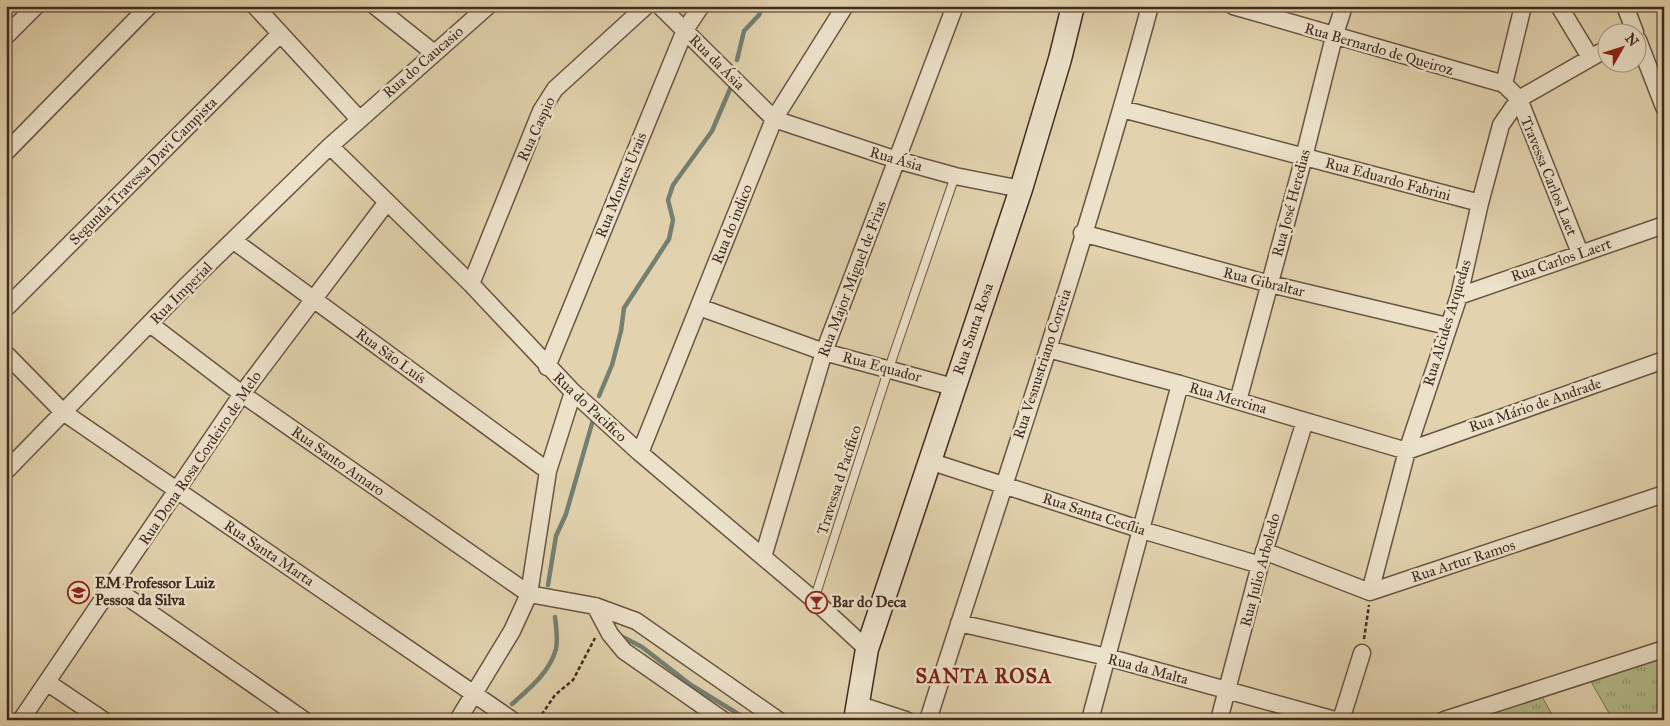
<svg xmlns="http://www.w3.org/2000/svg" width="1670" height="726" viewBox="0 0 1670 726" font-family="'IM FELL Great Primer',serif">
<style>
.grass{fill:url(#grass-tufts);stroke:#7a7454}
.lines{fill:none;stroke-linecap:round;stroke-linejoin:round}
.stream{stroke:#738072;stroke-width:4.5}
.lane-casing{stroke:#695543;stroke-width:10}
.street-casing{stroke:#695543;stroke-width:19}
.secondary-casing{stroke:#412b1f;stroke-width:25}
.path{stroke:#412b1f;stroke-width:2.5;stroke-dasharray:4 2.5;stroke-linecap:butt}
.lane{stroke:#ece2ca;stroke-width:8}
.street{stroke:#ece2ca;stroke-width:16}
.secondary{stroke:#ece2ca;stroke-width:22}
.labels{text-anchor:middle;stroke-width:5;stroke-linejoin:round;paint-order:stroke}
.street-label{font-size:15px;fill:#412b1f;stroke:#ece2ca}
.poi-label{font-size:15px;font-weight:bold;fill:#412b1f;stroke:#ece2ca;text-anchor:start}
.district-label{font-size:20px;font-weight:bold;letter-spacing:1px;fill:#7a1f14;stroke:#ece2ca}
</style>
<defs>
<pattern id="grass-tufts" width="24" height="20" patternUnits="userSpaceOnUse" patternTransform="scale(1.25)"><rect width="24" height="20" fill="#b4bc8a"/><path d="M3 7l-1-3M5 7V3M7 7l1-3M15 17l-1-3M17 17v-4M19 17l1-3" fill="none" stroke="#949970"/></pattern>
</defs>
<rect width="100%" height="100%" fill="#e2d3ae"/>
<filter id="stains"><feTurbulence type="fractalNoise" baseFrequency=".004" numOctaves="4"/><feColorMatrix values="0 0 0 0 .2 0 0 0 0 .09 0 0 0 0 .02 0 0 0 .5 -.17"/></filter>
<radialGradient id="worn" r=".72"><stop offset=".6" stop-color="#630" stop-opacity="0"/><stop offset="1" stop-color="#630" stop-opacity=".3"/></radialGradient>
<path class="grass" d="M1664 654V720H1613L1589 678Z
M1540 693 1555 720H1455Z"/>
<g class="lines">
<path class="stream" d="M737 60 744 31 759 15 763 6
M599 396 612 365 621 331 624 308 669 239 673 220 668 200 673 185 712 131 733 82
M548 585 556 536 566 514 593 420
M621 636 642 647 691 685 748 720
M512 704C529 689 550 672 556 649 558 639 556 626 555 617
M492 720 494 718"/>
<defs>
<path id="lane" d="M814 600 889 368 955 176"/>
<path id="street" d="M255 6 359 119
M375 6 434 53
M660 6 774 119 897 160 955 176 1021 189
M1233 6 1504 84 1519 99 1580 253
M1559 6 1590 57
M1625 6 1635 32
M6 36 36 6
M1638 40 1664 107
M1504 84 1523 6
M1122 109 1480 203
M330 146 471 284 573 392 640 453 814 600 867 649
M6 152 149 6
M1082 233 1270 284 1447 326
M234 241 548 471
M471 284 541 111 555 89 646 6
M1459 296 1664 225
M699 307 824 352 953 387
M6 308 280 34
M150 324 242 394 529 594 595 606 636 621 778 720
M1048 349 1180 384 1407 451 1664 360
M6 354 63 412 512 720
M547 367 685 30 701 6
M1238 401 1304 157 1334 37 1344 6
M640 453 774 119 845 6
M929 461 1142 530 1260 565
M6 471 185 287 330 146 488 6
M1264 551 1370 592 1664 494
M763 557 824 352 955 6
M113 587 304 720
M1370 592 1407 451 1459 296 1480 203 1501 125 1519 99 1608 48
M595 606 610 634 624 651 723 720
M959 623 1107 657 1335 720
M48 683 103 720
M857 704 906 720
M21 720 242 394 387 202
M458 720 512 631 529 594 548 471 573 392
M928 720C1004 483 1085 247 1150 6
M1090 720 1180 384
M1219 720 1260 565 1305 421
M1341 720 1362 653
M1444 720 1664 649"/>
<path id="secondary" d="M855 720 867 649 1021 189 1060 59 1073 6"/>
</defs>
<use href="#lane" class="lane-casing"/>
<use href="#street" class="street-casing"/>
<use href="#secondary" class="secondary-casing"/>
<path class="path" d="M1364 639 1369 605
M538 720 555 695 573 680 595 638"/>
<use href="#lane" class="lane"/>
<use href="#street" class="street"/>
<use href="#secondary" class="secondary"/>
</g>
<defs>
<symbol id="school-ring" viewBox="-11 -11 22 22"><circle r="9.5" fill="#ece2ca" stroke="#8f2418" stroke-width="1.5"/><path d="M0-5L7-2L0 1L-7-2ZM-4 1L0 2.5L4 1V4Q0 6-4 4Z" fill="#8f2418"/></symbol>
<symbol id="bar-ring" viewBox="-11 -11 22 22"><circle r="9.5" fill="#ece2ca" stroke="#8f2418" stroke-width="1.5"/><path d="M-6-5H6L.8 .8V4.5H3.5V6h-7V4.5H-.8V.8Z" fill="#8f2418"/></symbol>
</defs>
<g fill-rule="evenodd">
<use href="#school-ring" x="66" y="580" width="25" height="25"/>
<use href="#bar-ring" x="804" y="590" width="25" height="25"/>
</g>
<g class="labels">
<g class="street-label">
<text transform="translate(1379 49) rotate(16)" y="5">Rua Bernardo de Queiroz</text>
<text transform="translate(423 62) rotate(-41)" y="5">Rua do Caucasio</text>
<text transform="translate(717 62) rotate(45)" y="5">Rua da Ásia</text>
<text transform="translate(536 129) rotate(-65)" y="5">Rua Caspio</text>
<text transform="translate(896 159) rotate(16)" y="5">Rua Ásia</text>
<text transform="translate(143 171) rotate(-45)" y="5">Segunda Travessa Davi Campista</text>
<text transform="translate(1549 176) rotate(68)" y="5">Travessa Carlos Laet</text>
<text transform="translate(1388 179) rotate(15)" y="5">Rua Eduardo Fabrini</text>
<text transform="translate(621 185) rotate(-68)" y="5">Rua Montes Urais</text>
<text transform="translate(1291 203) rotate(-75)" y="5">Rua José Heredias</text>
<text transform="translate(732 224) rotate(-68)" y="5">Rua do indico</text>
<text transform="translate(1561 260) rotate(-19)" y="5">Rua Carlos Laert</text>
<text transform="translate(852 279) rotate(-69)" y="5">Rua Major Miguel de Frias</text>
<text transform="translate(1264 282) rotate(14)" y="5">Rua Gibraltar</text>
<text transform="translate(181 293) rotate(-45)" y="5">Rua Imperial</text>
<text transform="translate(1447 323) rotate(-73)" y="5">Rua Alcides Arquedas</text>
<text transform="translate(973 329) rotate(-71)" y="5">Rua Santa Rosa</text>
<text transform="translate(391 356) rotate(36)" y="5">Rua São Luís</text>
<text transform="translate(1042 364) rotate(-72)" y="5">Rua Vesnustriano Correia</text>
<text transform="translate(882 367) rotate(15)" y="5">Rua Equador</text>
<text transform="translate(1228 398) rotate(16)" y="5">Rua Mercina</text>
<text transform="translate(1535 405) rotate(-19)" y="5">Rua Mário de Andrade</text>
<text transform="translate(590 407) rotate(43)" y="5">Rua do Pacifico</text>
<text transform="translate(200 458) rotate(-56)" y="5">Rua Dona Rosa Cordeiro de Melo</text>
<text transform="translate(338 461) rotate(35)" y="5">Rua Santo Amaro</text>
<text transform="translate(839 480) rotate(-72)" y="5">Travessa d Pacífico</text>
<text transform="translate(1094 514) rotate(18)" y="5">Rua Santa Cecília</text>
<text transform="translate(269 553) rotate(34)" y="5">Rua Santa Marta</text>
<text transform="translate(1463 561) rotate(-18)" y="5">Rua Artur Ramos</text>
<text transform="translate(1260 570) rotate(-75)" y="5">Rua Julio Arboledo</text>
<text transform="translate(1148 669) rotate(15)" y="5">Rua da Malta</text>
</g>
<g class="poi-label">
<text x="95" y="588">EM Professor Luiz<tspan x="95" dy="17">Pessoa da Silva</tspan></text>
<text x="832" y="607">Bar do Deca</text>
</g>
<g class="district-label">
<text x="984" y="683">SANTA ROSA</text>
</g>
</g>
<rect width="1670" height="726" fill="none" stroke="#e2d3ae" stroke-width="25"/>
<rect x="8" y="8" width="1655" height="711" fill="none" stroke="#412b1f" stroke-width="2.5"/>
<rect x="12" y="12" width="1645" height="701" fill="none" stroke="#412b1f"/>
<g transform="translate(1622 48) rotate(51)"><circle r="24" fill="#ece2ca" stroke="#a89986"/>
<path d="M0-4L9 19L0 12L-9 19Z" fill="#8f2418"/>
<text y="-8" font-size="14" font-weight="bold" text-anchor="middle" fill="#412b1f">N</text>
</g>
<rect width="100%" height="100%" filter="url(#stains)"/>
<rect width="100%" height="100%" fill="url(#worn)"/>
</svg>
